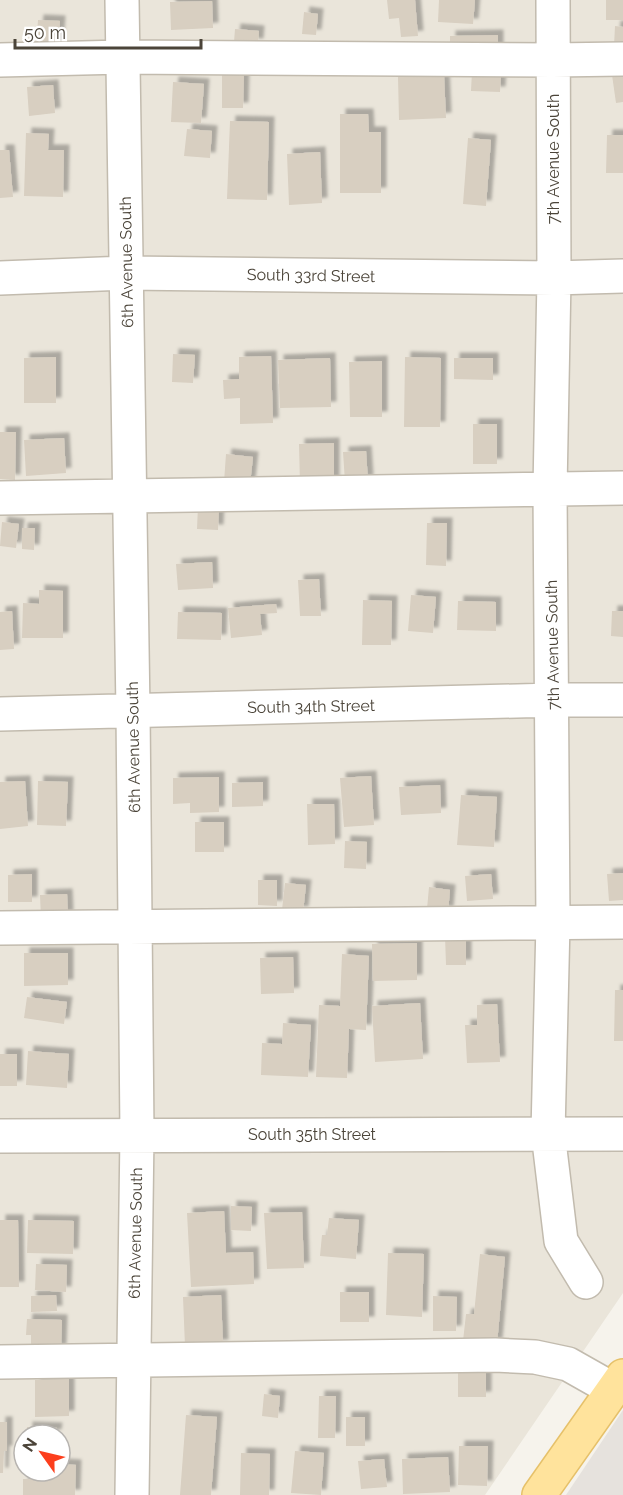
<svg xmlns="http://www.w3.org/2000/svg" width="623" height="1495" viewBox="0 0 623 1495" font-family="Raleway,sans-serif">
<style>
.residential{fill:#eae5da;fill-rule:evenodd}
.industrial{fill:#e6e2dd}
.building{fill:#d8cfc1;filter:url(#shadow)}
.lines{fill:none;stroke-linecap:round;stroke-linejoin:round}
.minor-casing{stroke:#c2bbae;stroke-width:36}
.major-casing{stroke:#e6c16a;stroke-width:36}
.minor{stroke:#fff;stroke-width:33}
.major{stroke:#ffe39c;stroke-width:33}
.labels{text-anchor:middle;stroke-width:6;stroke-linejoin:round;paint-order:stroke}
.street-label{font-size:16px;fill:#4b4439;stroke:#fff}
</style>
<defs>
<filter id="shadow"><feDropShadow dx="5.5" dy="-5.5" stdDeviation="1.5" flood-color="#0004"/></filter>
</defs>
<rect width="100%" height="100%" fill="#f6f3ec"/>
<path class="residential" d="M0 0H623V1293L485 1495H0ZM24 1435H60V1471H24Z"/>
<path class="industrial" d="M623 1410V1495H566Z"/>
<path class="building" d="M387 0H415L418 36 401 37 399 18 389 19Z
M439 0H475L473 24 438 22Z
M606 0H623V20H606Z
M212 1 213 28 171 30 170 2Z
M304 12 318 14 316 35 302 34Z
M38 20 60 21 58 50 36 48Z
M615 26 623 27V47L614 46Z
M235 29 259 31 258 44 234 42Z
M498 35V52H450V36Z
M472 71 501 73 500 92 471 91Z
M222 74H244L243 108H222Z
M623 74V102L616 103 612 75Z
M444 75 446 118 399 120 398 77Z
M173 82 204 84 201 123 171 122Z
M53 85 55 113 29 116 27 87Z
M340 114H368L369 132H381V193H340Z
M230 121 269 122 267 200 227 199Z
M187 129 212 131 210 158 184 156Z
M26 133 49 134 48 150H64L63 197 24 196Z
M607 135H623V173H606Z
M468 138 491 140 486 206 463 204Z
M0 150H9L13 197 0 198Z
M320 152 322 203 289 205 287 154Z
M173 354 195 355 193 383 172 382Z
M271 356 273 423 240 424V398L224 399 223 380 239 379V357Z
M56 357V403H24V358Z
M405 357 441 358 440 427H404Z
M330 358 331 407 280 408 278 360Z
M454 358H493V380L454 379Z
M382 361V417H350L349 362Z
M473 424H497V464H473Z
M0 432H16L15 480 0 479Z
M64 438 66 473 26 476 24 440Z
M334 443V483L300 484 299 444Z
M366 451 368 481 345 482 343 452Z
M226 454 253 457 250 484 224 482Z
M198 506 219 507 218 530 197 529Z
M2 522 19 524 16 548 0 546Z
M427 523H447L446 566 426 565Z
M22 528H35L34 550 22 549Z
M212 562 213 588 178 590 176 564Z
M319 579 321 616H300L298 580Z
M39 590 63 591V638H22L23 603 39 604Z
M411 595 436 597 433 633 408 631Z
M363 600 392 601 391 645H362Z
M458 601 496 602V631L457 630Z
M276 604 277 613 260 614 262 635 231 638 228 608Z
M12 611 14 649 0 650V612Z
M612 611H623V637L611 636Z
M178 612 222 613 221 640 177 639Z
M371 776 374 825 344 827 340 778Z
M219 777V812L190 813V803L173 804V778Z
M25 781 28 826 0 829V782Z
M38 781 68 782 66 826 37 825Z
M263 782V806L232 807V783Z
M440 785 441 813 401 815 399 787Z
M461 795 497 797 494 847 457 845Z
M307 804H334L335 844 308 845Z
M195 822H224V852H195Z
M345 841 367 842 366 869 344 868Z
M623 873V900L609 901 607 874Z
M32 874V902H8V875Z
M491 874 493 899 467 901 465 876Z
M258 880H277V906L258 905Z
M285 883 306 885 303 912 282 910Z
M429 887 450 890 448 912 427 909Z
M67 894 68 916 41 918 40 895Z
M445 936H466V965H446Z
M417 943V980L373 981 372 944Z
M24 953H68V985L24 986Z
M342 954 369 956 366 1030 349 1029 347 1078 316 1077 319 1005 340 1006Z
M293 957 294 993 261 994 260 958Z
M615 990H623V1041H614Z
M27 997 67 1002 64 1024 24 1018Z
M420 1003 423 1059 375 1062 372 1006Z
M497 1004 500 1062 467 1063 465 1025H477V1005Z
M283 1023 311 1025 308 1077 261 1075 262 1043 282 1044Z
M28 1051 69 1054 67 1088 26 1085Z
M0 1054H17V1086H0Z
M231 1206 252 1207 251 1231 231 1230Z
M224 1211 226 1253 253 1252 254 1284 191 1287 187 1213Z
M302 1212 304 1268 267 1269 264 1213Z
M329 1218 359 1220 356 1259 320 1256 322 1235H327Z
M0 1220H18L19 1287H0Z
M28 1220 74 1221 73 1254 27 1253Z
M388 1253 424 1254 422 1317 386 1315Z
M480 1254 505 1257 497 1344 463 1341 466 1314H474Z
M36 1264 67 1265 66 1292 35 1290Z
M340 1292H369V1322H340Z
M56 1295 57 1311 31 1312V1296Z
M221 1295 223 1345 185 1346 183 1297Z
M433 1296 457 1297 456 1331H433Z
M27 1319 62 1320 61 1350 31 1349V1335H26Z
M458 1371H486V1397H458Z
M69 1379V1416L35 1417V1380Z
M264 1394 280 1396 278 1418 262 1416Z
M319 1396H336L335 1438H318Z
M186 1415 217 1417 211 1495H180Z
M346 1417H365V1446H346Z
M0 1422H7V1451H4L3 1473H0Z
M27 1427 57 1428 56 1435H27Z
M459 1446H488L487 1486 458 1485Z
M295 1451 324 1453 321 1495 291 1493Z
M241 1453 270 1454 269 1495H240Z
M448 1457 450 1492 403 1494 402 1459Z
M384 1459 387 1487 361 1489 358 1461Z
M60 1464 76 1465 75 1495H23V1479H51V1471H60Z"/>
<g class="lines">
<defs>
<path id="minor" d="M122 0 133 711 137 1134 132 1495
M553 0 554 278 550 489 553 923 548 1133 561 1241 586 1282
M0 60 123 57 553 60 623 59
M0 278 126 273 554 278 623 276
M0 498 623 488
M0 714 553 700H623
M0 928 623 922
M0 1136 623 1134
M0 1362 495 1355 535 1357 568 1364 614 1390"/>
<path id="major" d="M539 1495 623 1376"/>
</defs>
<use href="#minor" class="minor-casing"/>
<use href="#major" class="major-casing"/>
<use href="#minor" class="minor"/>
<use href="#major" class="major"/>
</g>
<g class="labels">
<g class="street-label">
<text transform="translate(553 159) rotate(-90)" y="6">7th Avenue South</text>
<text transform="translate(126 262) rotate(-91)" y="6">6th Avenue South</text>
<text transform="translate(311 275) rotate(1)" y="6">South 33rd Street</text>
<text transform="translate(552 645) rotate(-91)" y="6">7th Avenue South</text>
<text transform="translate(311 706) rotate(-1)" y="6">South 34th Street</text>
<text transform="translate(133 747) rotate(-91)" y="6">6th Avenue South</text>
<text x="312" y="1140">South 35th Street</text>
<text transform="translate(135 1233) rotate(-89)" y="6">6th Avenue South</text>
</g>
</g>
<g transform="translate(42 1453) rotate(304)"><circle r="28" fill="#ffffff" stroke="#b7b4b0" stroke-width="1.5"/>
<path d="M0-4.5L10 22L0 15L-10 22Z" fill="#fc3f1d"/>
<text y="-9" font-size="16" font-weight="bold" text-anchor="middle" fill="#4b4439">N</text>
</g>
<path d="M15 39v9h186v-9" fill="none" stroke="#4b4439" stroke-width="3"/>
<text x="24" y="39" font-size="18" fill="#4b4439" stroke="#ffffff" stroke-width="4.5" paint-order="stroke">50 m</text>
</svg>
